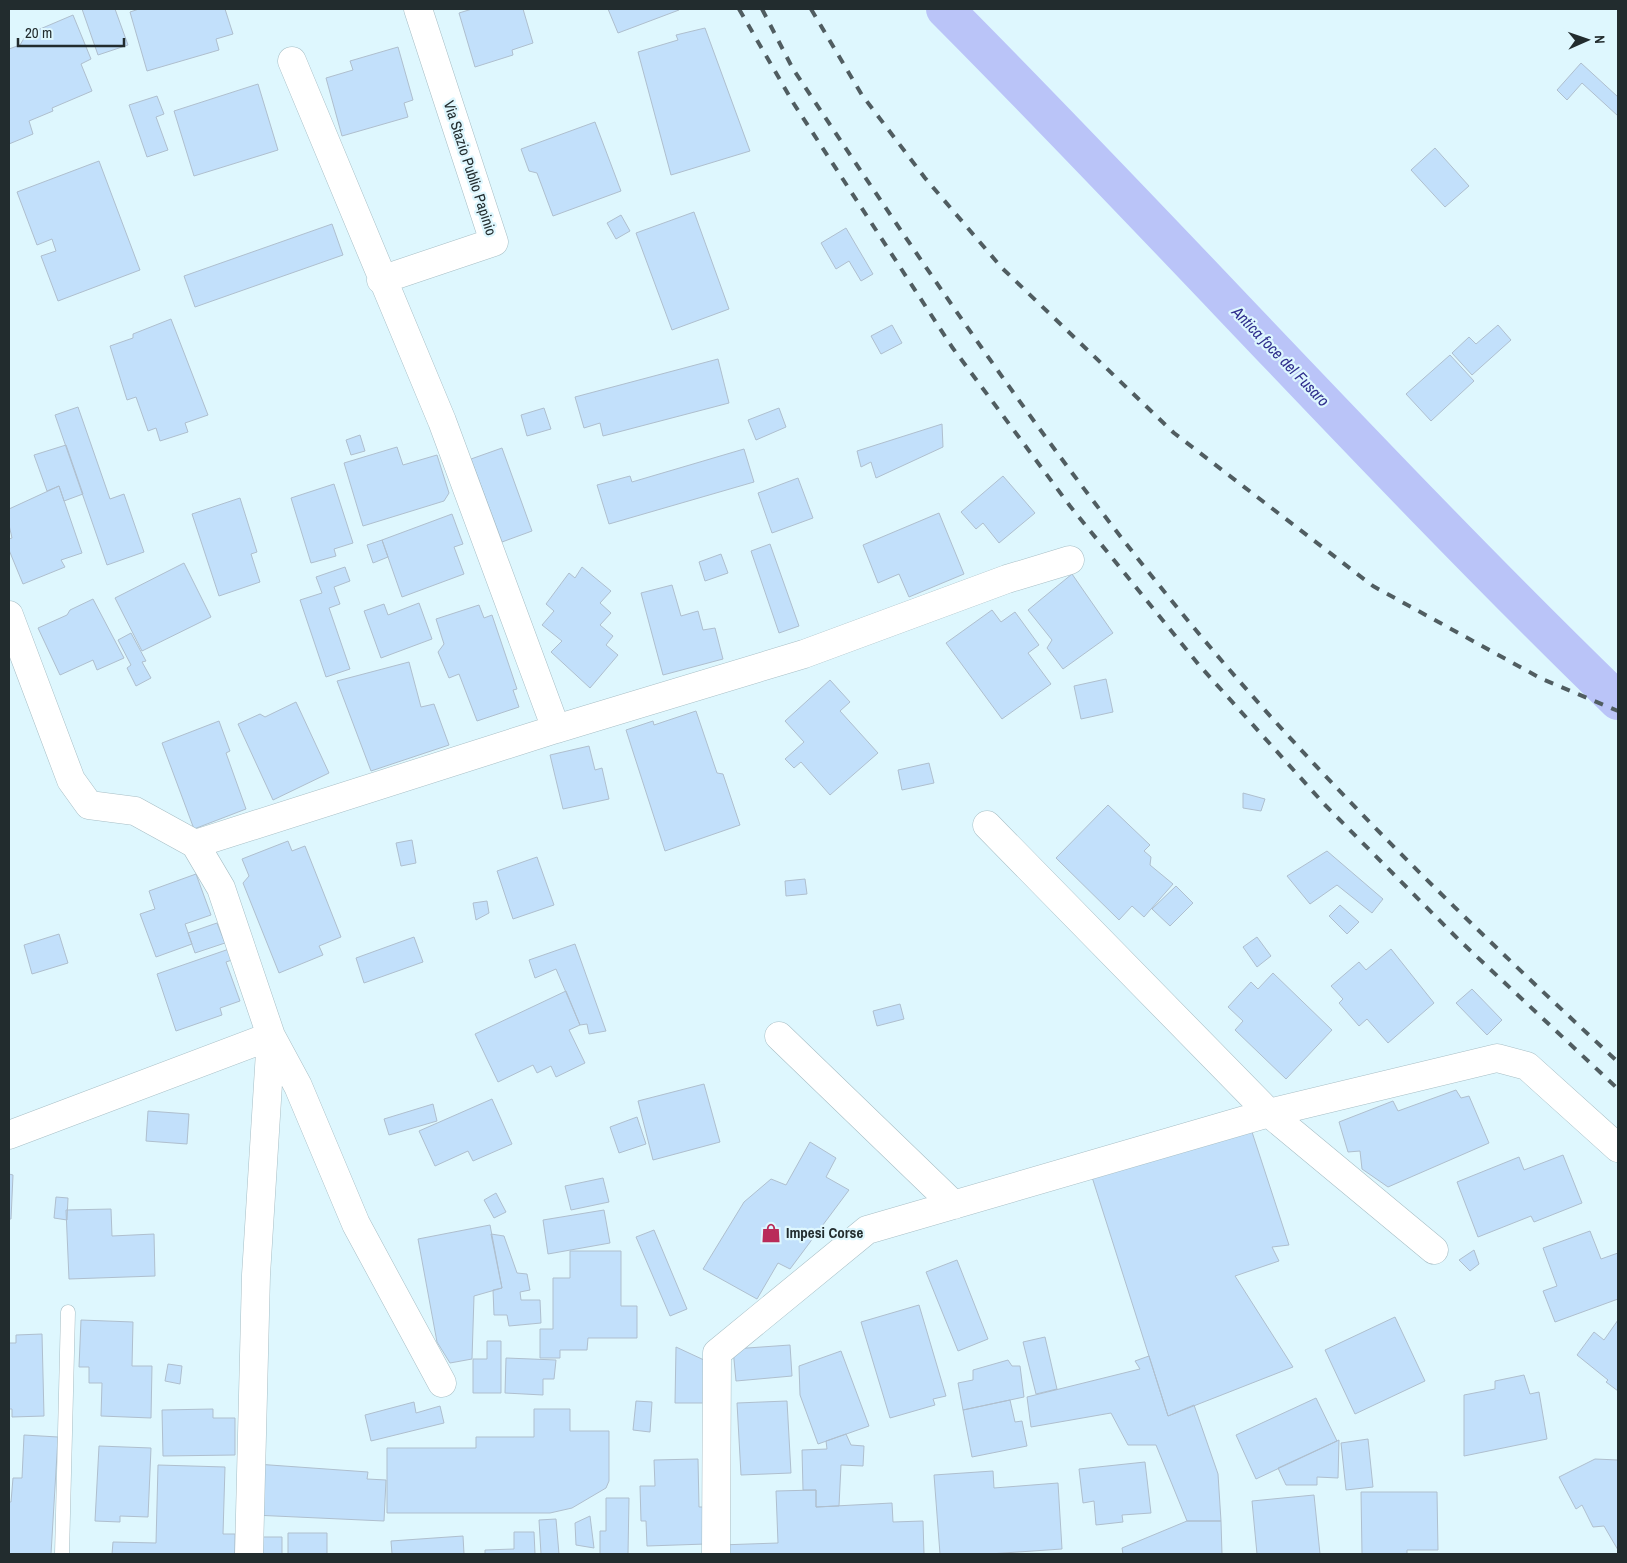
<svg xmlns="http://www.w3.org/2000/svg" width="1627" height="1563" viewBox="0 0 1627 1563" font-family="'Archivo Narrow',sans-serif">
<style>
.lines{fill:none;stroke-linecap:round;stroke-linejoin:round}
.canal{stroke:#bac4f8;stroke-width:38}
.building{fill:#c2e0fb;stroke:#afbfce}
.lane-casing{stroke:#a7bec5;stroke-width:15}
.street-casing{stroke:#a7bec5;stroke-width:29}
.lane{stroke:#fff;stroke-width:14}
.street{stroke:#fff;stroke-width:28}
.rail{stroke:#505d61;stroke-width:4;stroke-dasharray:9 9;stroke-linecap:butt}
.labels{text-anchor:middle;stroke-width:4.5;stroke-linejoin:round;paint-order:stroke}
.street-label{font-size:15px;fill:#222c2e;stroke:#def7fe}
.poi-label{font-size:15px;font-weight:bold;fill:#222c2e;stroke:#def7fe;text-anchor:start}
.water-label{font-size:16px;font-style:italic;fill:#2f2e8d;stroke:#def7fe}
</style>
<rect width="100%" height="100%" fill="#def7fe"/>
<g class="lines">
<path class="canal" d="M945 9C1172 237 1387 477 1618 701"/>
</g>
<path class="building" d="M82 9H115L128 45 98 55Z
M139 9H225L233 34 216 39 219 50 147 71 130 12Z
M472 9H523L533 43 512 50 513 55 475 67 459 13Z
M608 9H678L679 10 618 33Z
M73 15 91 59 81 64 92 91 52 108 53 111 29 121 33 134 9 144V49L20 45 26 35Z
M705 28 750 151 671 175 638 52 678 40 676 35Z
M398 47 413 100 404 103 408 117 342 136 326 78 353 70 350 61Z
M1581 63 1618 97V116L1582 83 1567 100 1557 90Z
M258 84 278 150 194 176 174 111Z
M157 96 164 114 156 117 168 150 147 157 129 105Z
M595 122 621 191 553 216 537 173 529 171 521 149Z
M1435 148 1469 186 1445 207 1411 170Z
M99 161 140 270 58 301 41 256 56 251 52 239 37 245 17 192Z
M694 212 729 309 672 330 636 233Z
M621 215 630 231 616 239 607 223Z
M332 224 343 255 195 307 184 276Z
M846 228 873 274 861 281 849 261 836 269 821 243Z
M171 319 208 415 185 423 188 432 160 441 156 428 148 431 136 397 127 400 110 346 133 338V334Z
M892 325 902 343 881 354 871 336Z
M1498 325 1511 340 1472 375 1452 353 1469 337 1476 344Z
M1450 355 1474 381 1431 421 1406 394Z
M718 359 729 403 603 436 600 423 584 428 575 397Z
M78 407 110 499 124 494 144 552 107 565 55 415Z
M544 408 551 429 527 436 521 415Z
M779 408 786 427 756 440 748 420Z
M942 424 943 447 876 478 871 462 861 467 857 451Z
M360 435 365 451 351 455 346 440Z
M66 445 83 494 64 501 59 486 47 491 34 455Z
M397 447 403 465 437 455 449 493 444 501 363 526 344 463Z
M502 448 532 531 502 542 471 459Z
M744 449 754 482 609 524 597 485 630 476 632 482Z
M1003 476 1035 513 999 543 983 523 976 529 961 512Z
M798 478 813 518 772 533 758 493Z
M334 484 353 543 334 549 336 556 311 563 291 498Z
M59 486 82 553 61 560 65 567 23 584 9 550V539L12 538 9 525V509Z
M240 498 257 552 251 554 260 582 219 596 192 514Z
M939 513 964 574 909 597 899 574 878 583 863 545Z
M452 514 463 544 454 547 464 574 402 597 382 540Z
M382 540 388 557 373 563 367 545Z
M770 544 799 626 779 633 751 551Z
M721 554 728 573 705 581 699 562Z
M184 563 211 617 142 651 115 598Z
M345 567 350 581 334 587 340 604 329 608 350 669 326 677 300 600 322 593 316 577Z
M582 567 611 591 600 603 611 613 600 625 613 636 606 645 618 655 590 688 551 652 562 641 542 625 554 611 546 604 569 573 575 578Z
M1072 574 1113 633 1063 669 1047 648 1052 640 1028 610Z
M672 585 681 616 698 611 703 630 715 628 723 659 663 675 641 593Z
M93 599 124 658 97 670 93 660 60 675 38 628 67 615 70 610Z
M419 603 432 639 381 658 364 611 384 604 388 615Z
M479 605 484 618 492 615 517 689 513 690 519 707 477 721 459 674 449 678 438 652 444 644 436 619Z
M992 610 1001 622 1015 612 1039 645 1028 653 1051 684 1002 719 946 643Z
M131 633 146 661 142 662 151 678 136 686 127 668 131 665 118 640Z
M409 662 421 707 434 704 449 745 371 771 337 681Z
M1106 679 1113 712 1081 719 1074 686Z
M830 680 850 702 840 711 878 753 830 795 801 762 794 768 785 759 804 742 785 721Z
M296 702 329 773 273 800 238 724 260 714 265 717Z
M696 711 717 773 723 774 740 825 665 851 626 730 653 721 654 725Z
M219 721 230 751 226 753 246 809 194 829 162 743Z
M589 746 595 770 602 768 609 799 563 809 550 755Z
M929 763 934 783 902 790 898 770Z
M1243 793 1265 799 1261 811 1243 808Z
M1108 805 1150 845 1144 851 1151 857 1150 865 1173 884 1144 917 1132 906 1119 920 1056 858Z
M412 840 416 863 401 866 396 843Z
M288 841 292 851 305 846 341 937 319 946 323 955 279 973 243 883 249 876 242 859Z
M1327 851 1383 899 1372 913 1337 885 1310 904 1287 876Z
M537 857 554 905 513 919 497 871Z
M196 874 211 915 185 924 192 944 156 957 140 914 155 909 149 891Z
M805 879 807 894 786 896 785 881Z
M1176 886 1193 903 1170 926 1152 909Z
M487 901 489 913 476 920 473 903Z
M1340 905 1359 922 1347 934 1329 916Z
M217 923 225 943 195 953 188 933Z
M59 934 68 963 32 974 24 945Z
M414 937 423 962 364 983 356 958Z
M1257 937 1271 956 1257 967 1243 947Z
M575 944 606 1031 589 1034 587 1024 580 1025 556 969 535 978 529 960Z
M232 948 235 959 226 962 240 1001 220 1008 222 1015 176 1031 157 974Z
M1391 949 1434 1003 1388 1043 1367 1019 1359 1026 1339 1003 1343 999 1331 986 1359 962 1366 970Z
M1273 973 1332 1030 1286 1079 1235 1030 1243 1021 1228 1007 1251 982 1258 989Z
M1472 989 1502 1020 1487 1035 1456 1003Z
M566 991 580 1025 569 1030 585 1063 556 1077 551 1066 537 1073 533 1065 498 1082 475 1034Z
M900 1004 904 1019 877 1026 873 1011Z
M704 1084 720 1142 653 1160 638 1101Z
M1456 1090 1461 1098 1469 1096 1489 1143 1388 1187 1362 1169 1360 1151 1348 1152 1339 1122 1393 1101 1398 1111Z
M492 1099 512 1144 473 1161 468 1151 435 1166 419 1131Z
M433 1104 437 1121 389 1135 384 1119Z
M148 1111 189 1114 187 1144 146 1141Z
M637 1117 646 1144 619 1153 610 1127Z
M1251 1129 1289 1245 1272 1247 1279 1261 1235 1276 1293 1367 1168 1416 1092 1177Z
M810 1142 836 1158 826 1177 849 1190 790 1269 778 1263 757 1299 703 1269 744 1202 771 1179 786 1185Z
M1563 1155 1582 1203 1534 1222 1531 1216 1478 1237 1457 1182 1519 1157 1524 1170Z
M9 1174 13 1175 11 1219H9Z
M603 1178 609 1202 571 1210 565 1186Z
M496 1193 506 1212 494 1218 484 1200Z
M56 1197 68 1198 67 1220 54 1218Z
M111 1209 112 1236 154 1234 155 1276 69 1279 66 1210Z
M604 1210 610 1243 548 1254 543 1220Z
M490 1225 502 1288 474 1296 472 1359 450 1363 437 1342 418 1239Z
M654 1230 687 1309 670 1316 636 1237Z
M1590 1231 1601 1259 1618 1253V1299L1555 1322 1543 1291 1557 1286 1543 1248Z
M491 1234 504 1236 517 1273 527 1274 530 1290 520 1292 521 1300H540L541 1323 509 1326 507 1315H494L493 1290 502 1288Z
M1474 1250 1479 1264 1470 1271 1459 1260Z
M570 1251H621V1306H637V1338H588L587 1350H560V1358H540V1329H553V1278H570Z
M957 1260 988 1339 958 1351 926 1272Z
M919 1305 946 1396 933 1399 935 1405 890 1418 861 1322Z
M1395 1317 1425 1381 1355 1414 1325 1350Z
M81 1320 133 1322 132 1366H152L151 1418 101 1416 102 1383H89V1367H79Z
M1618 1320V1391L1606 1382 1608 1380 1577 1355 1594 1332 1604 1340Z
M42 1334 44 1416 12 1417V1409H9V1343H16V1335Z
M1045 1337 1057 1389 1036 1394 1023 1342Z
M487 1341H501V1393H473V1359H487Z
M790 1345 792 1376 736 1381 733 1349Z
M676 1347 704 1360 703 1403H675Z
M841 1351 869 1426 818 1444 800 1395 799 1366Z
M1149 1356 1168 1416 1194 1405 1218 1474 1221 1521H1187L1156 1445H1128L1111 1413 1031 1427 1027 1397 1140 1369 1135 1361Z
M506 1358 556 1360 554 1379H543V1395L505 1393Z
M1008 1360 1012 1366H1020L1024 1397 963 1410 958 1383 973 1380V1370Z
M168 1364 182 1366 180 1384 165 1381Z
M1524 1375 1530 1394 1539 1392 1547 1439 1464 1456V1395L1495 1389V1381Z
M1316 1398 1337 1441 1256 1479 1236 1435Z
M1010 1400 1015 1422 1022 1421 1027 1446 972 1457 963 1410Z
M636 1401 652 1402 650 1432 633 1430Z
M787 1401 791 1473 741 1475 737 1403Z
M414 1402 416 1413 440 1406 444 1423 371 1441 365 1415Z
M213 1409V1418H235V1455L163 1456 162 1410Z
M534 1409H570V1431H609V1481L606 1488 572 1508 550 1513H387V1448H476V1437H534Z
M846 1434 851 1445 864 1446 863 1466 841 1465 839 1506 816 1507V1490H803L802 1450 827 1449 826 1441Z
M24 1435 58 1437 51 1554H9V1502H11L13 1478H22Z
M1368 1439 1373 1487 1346 1490 1341 1443Z
M1339 1440 1338 1478 1317 1477V1485H1286L1278 1468Z
M99 1446 151 1448 148 1517 120 1516V1522L95 1521Z
M698 1459 699 1507H705L706 1544 647 1546 646 1521H641L640 1486H655L654 1460Z
M1595 1459 1618 1460V1550L1604 1526 1593 1527 1582 1505 1576 1509 1559 1477Z
M1145 1462 1151 1513 1122 1515 1123 1522 1096 1525 1094 1501 1083 1503 1079 1469Z
M256 1464 368 1472 367 1479 386 1480 384 1521 253 1515Z
M158 1465 225 1467 223 1534H235V1554H112L113 1542 156 1543Z
M993 1471 994 1488 1058 1483 1062 1549 989 1554H940L934 1475Z
M816 1490V1507L892 1503 893 1522 923 1521 924 1554H721L720 1545 778 1543 776 1491Z
M1361 1492H1437L1438 1550H1407V1554H1362Z
M1314 1495 1320 1554H1257L1252 1501Z
M606 1498H629L628 1554H600V1531H606Z
M590 1516 594 1548 576 1545 575 1523Z
M556 1519 559 1554H541L539 1520Z
M1187 1521H1221L1222 1554H1123L1122 1548Z
M514 1532H534L535 1554H485V1550L514 1549Z
M288 1533H327V1554H288Z
M463 1536 464 1554H392L391 1541Z
M259 1537H282V1554H259Z"/>
<g class="lines">
<defs>
<path id="lane" d="M62 1554 68 1312"/>
<path id="street" d="M292 61 442 421 556 729 804 654 1007 579 1070 560
M381 280 494 242 418 9
M9 615 71 780 89 805 135 811 195 844 221 888 271 1036 298 1086 356 1224 442 1383
M987 825 1269 1113 1434 1250
M195 844 556 729
M779 1036 954 1205
M9 1135 271 1036 256 1275 249 1554
M716 1554 717 1353 867 1230 1269 1113 1497 1058 1527 1066 1618 1148"/>
</defs>
<use href="#lane" class="lane-casing"/>
<use href="#street" class="street-casing"/>
<use href="#lane" class="lane"/>
<use href="#street" class="street"/>
<path class="rail" d="M739 9 794 104 952 347 1070 506 1199 665 1325 805 1459 940 1618 1089
M762 9 793 69C926 269 1060 471 1216 654 1340 800 1478 932 1618 1062
M811 9 862 95 925 178 1002 268 1174 433 1373 586 1542 679 1618 711"/>
</g>
<defs>
<symbol id="shop-bare" viewBox="-9 -9 18 18"><path d="M-5-2.5h2.3a2.7 3.5 0 0 1 5.4 0H5L5.5 6h-11ZM-1.5-2.5h3a1.5 2.3 0 0 0-3 0Z" fill="#b92b59" stroke="#def7fe" stroke-width="2.5" paint-order="stroke"/></symbol>
</defs>
<g fill-rule="evenodd">
<use href="#shop-bare" x="757" y="1219" width="28" height="28"/>
</g>
<g class="labels">
<g class="street-label">
<text transform="translate(470 168) rotate(72)" y="5">Via Stazio Publio Papinio</text>
</g>
<g class="poi-label">
<text x="786" y="1238">Impesi Corse</text>
</g>
<g class="water-label">
<text transform="translate(1281 356) rotate(46)" y="6">Antica foce del Fusaro</text>
</g>
</g>
<rect width="1627" height="1563" fill="none" stroke="#222c2e" stroke-width="20"/>
<g transform="translate(1587 40) rotate(88)" stroke="#def7fe" stroke-width="4" paint-order="stroke">
<path d="M0-4L9 19L0 12L-9 19Z" fill="#222c2e"/>
<text y="-8" font-size="14" font-weight="bold" text-anchor="middle" fill="#222c2e">N</text>
</g>
<path d="M18 38v8h106v-8" fill="none" stroke="#222c2e" stroke-width="2.5"/>
<text x="25" y="38" font-size="15" fill="#222c2e" stroke="#def7fe" stroke-width="4" paint-order="stroke">20 m</text>
</svg>
